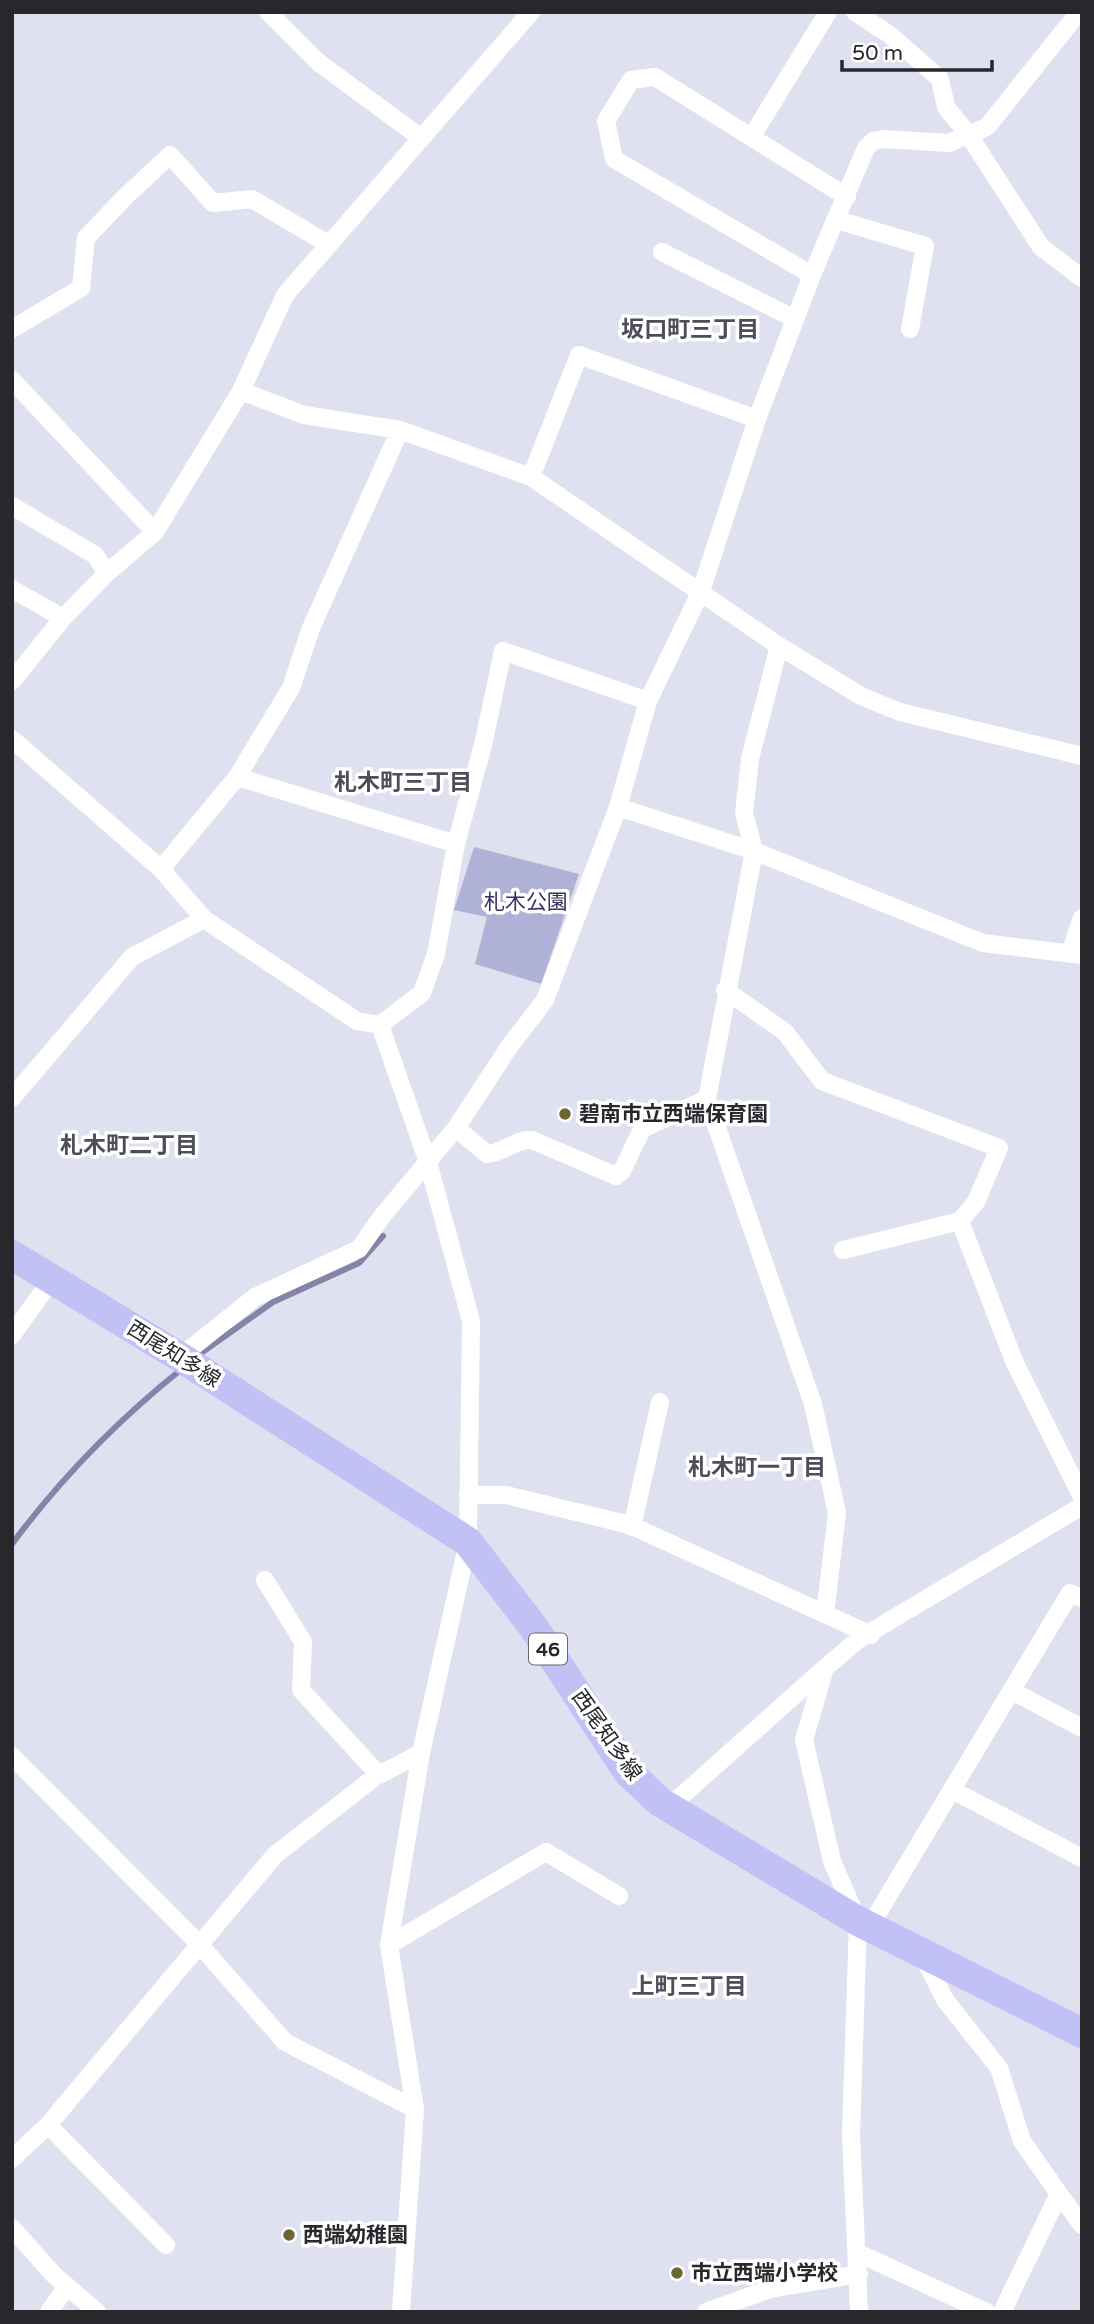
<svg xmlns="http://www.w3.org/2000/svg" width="1094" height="2324" viewBox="0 0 1094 2324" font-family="'Varela Round','Noto Sans JP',sans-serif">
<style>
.green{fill:#b0b1d6}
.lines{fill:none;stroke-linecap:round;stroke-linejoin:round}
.stream{stroke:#8384a7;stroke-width:6}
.street{stroke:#fff;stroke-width:18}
.primary{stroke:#c2c1f5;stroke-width:30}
.poi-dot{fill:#6b6633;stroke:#fff;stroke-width:2.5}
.labels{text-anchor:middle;stroke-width:7;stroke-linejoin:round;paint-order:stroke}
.shield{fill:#fff;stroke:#68686b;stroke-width:2}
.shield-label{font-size:19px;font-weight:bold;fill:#27272c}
.park-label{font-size:21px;fill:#353263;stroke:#fff}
.poi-label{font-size:21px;font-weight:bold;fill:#27272c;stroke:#fff;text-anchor:start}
.street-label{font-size:21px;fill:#27272c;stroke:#fff}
.neighbourhood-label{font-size:23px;font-weight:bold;fill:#4e4e5a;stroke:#fff}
</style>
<rect width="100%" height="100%" fill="#e0e1f0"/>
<path class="green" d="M474 847 579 874 541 984 475 964 487 917 454 910Z"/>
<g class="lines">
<path class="stream" d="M197 1356 273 1302 359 1263 383 1236
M12 1544C61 1478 119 1419 183 1368"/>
<path class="street" d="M268 12 318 62 421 138
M855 12 890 35 940 79 946 107 968 134 1041 247 1082 278
M752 136 828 12
M837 220 925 246 910 329
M662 252 795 319
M812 275 614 159 606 121 631 80 655 77 847 197
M12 329 81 288 86 238 125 197 170 155 213 203 252 199 328 244
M12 380 155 532
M241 391 304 415 400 430 531 477 779 646 861 696 900 712 1082 756
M531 477 579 355 757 419 812 275 866 148 873 141 884 139 949 143 987 127 1079 12
M12 506 95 555 107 573
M12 589 63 618
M779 646 750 759 744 813 754 851 707 1099 813 1404 837 1513 825 1614
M12 681 63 618 107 573 155 532 241 391 285 295 531 12
M12 739 161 869 204 919 357 1021 380 1025 422 993 436 954 456 844 483 745 503 651 648 701
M237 777 456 844
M618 807 754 851 983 943 1082 955
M161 869 237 777 291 688 311 628 400 430
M1070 953 1082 918
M725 990 785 1032 822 1081 999 1148 976 1202 960 1221 1014 1361 1082 1497
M380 1025 428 1162 471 1321 468 1542 421 1753 389 1945 415 2109 401 2312
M12 1098 132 957 204 919
M456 1128 487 1154C504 1153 515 1139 532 1140L616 1176 622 1171 642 1129 707 1099
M843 1250 960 1221
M12 1335 52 1279
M180 1357 255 1297 359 1249 383 1215 456 1128 509 1047 545 1000 618 807 648 701 701 591 757 419
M468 1495H506L630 1525 871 1635
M632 1527 660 1402
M265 1580 303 1642 301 1690 379 1775
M1012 1691 1082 1728
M12 1756 199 1944 285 2042 415 2109
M952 1790 1082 1858
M669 1807 825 1668
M870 1926 1070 1593 1082 1598
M389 1945 546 1852 619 1896
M922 1954 945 2000 999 2068 1022 2141 1059 2194
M48 2125 166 2245
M12 2159 48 2125 275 1855 375 1777 421 1753
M12 2228 54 2275 97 2312
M858 2253 986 2312
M49 2312 67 2286
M706 2312 770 2289 859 2274
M859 2312 851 2135 858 1921 832 1861 804 1740 825 1668 859 1639 1082 1506
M1002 2312 1059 2194 1082 2225"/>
<path class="primary" d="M12 1255 180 1357 468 1542 534 1628 628 1772 660 1802 858 1921 1082 2033"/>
</g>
<g class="poi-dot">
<circle cx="565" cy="1114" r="7"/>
<circle cx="289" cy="2235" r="7"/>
<circle cx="677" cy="2273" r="7"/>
</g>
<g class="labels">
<rect class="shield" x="529" y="1633.5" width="38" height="31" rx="5"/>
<g class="shield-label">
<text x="548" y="1656">46</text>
</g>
<g class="park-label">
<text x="526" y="909">札木公園</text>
</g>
<g class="poi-label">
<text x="579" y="1121">碧南市立西端保育園</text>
<text x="303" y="2242">西端幼稚園</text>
<text x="691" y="2280">市立西端小学校</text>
</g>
<g class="street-label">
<text transform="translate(174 1354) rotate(32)" y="7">西尾知多線</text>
<text transform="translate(607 1735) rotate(55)" y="7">西尾知多線</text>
</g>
<g class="neighbourhood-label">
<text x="690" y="337">坂口町三丁目</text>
<text x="403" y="790">札木町三丁目</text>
<text x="129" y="1153">札木町二丁目</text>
<text x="757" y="1475">札木町一丁目</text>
<text x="689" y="1994">上町三丁目</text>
</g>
</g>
<rect width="1094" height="2324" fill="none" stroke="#27272c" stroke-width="28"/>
<path d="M842 60v10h150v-10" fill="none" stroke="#27272c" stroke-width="3.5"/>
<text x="852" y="60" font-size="21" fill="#27272c" stroke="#ffffff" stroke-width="5" paint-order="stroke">50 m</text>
</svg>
